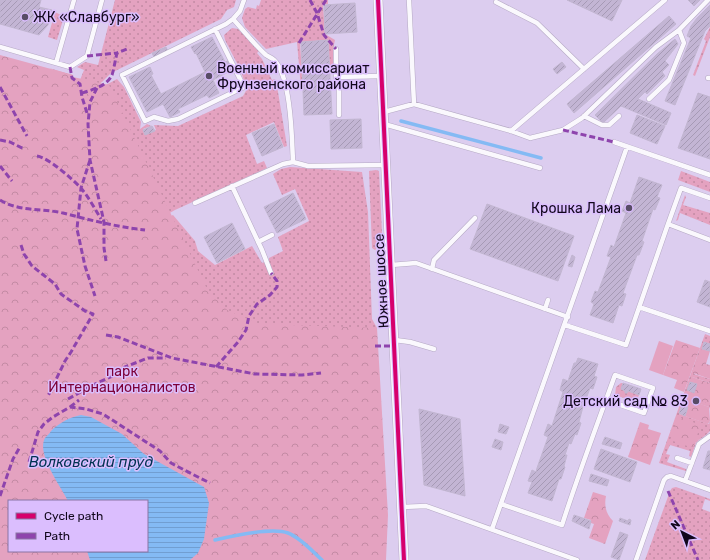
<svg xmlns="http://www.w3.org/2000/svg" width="710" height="560" viewBox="0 0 710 560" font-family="Rubik,sans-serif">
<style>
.grass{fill:url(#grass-dots)}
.park{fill:url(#park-crowns);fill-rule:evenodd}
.pitch{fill:#e4a2c0}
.water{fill:url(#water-rules)}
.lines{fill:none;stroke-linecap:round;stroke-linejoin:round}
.stream{stroke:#84baf4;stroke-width:3.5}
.building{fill:url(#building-hatch);stroke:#c2b6d1}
.service-casing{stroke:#b5a9c4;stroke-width:5.5}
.minor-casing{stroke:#b5a9c4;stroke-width:10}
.service{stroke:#faf8fd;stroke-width:4.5}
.minor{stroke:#faf8fd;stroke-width:9}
.quiet{stroke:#8e44ad;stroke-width:3;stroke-dasharray:6 3;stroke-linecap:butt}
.cycleway-casing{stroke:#dbbefe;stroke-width:6}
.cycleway{stroke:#d6006c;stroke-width:4}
.poi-dot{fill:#584c66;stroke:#dbbefe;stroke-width:1.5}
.labels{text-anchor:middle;stroke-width:3;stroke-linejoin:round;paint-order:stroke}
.poi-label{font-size:14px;fill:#11071c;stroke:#dbbefe;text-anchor:start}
.street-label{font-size:14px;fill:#11071c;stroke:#dbbefe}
.park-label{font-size:14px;fill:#7c0037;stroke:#dbbefe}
.water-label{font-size:15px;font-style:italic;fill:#013252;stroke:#dbbefe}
</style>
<defs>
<pattern id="grass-dots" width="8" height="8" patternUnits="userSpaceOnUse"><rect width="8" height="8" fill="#e4a2c0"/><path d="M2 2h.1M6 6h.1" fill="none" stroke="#c38aa4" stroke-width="1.8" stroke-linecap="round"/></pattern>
<pattern id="park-crowns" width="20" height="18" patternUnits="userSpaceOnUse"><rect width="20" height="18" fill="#e4a2c0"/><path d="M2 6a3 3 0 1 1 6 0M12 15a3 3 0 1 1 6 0" fill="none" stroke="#c38aa4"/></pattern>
<pattern id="water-rules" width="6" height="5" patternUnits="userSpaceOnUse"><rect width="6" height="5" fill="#84baf4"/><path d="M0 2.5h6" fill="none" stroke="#719ed1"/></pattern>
<pattern id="building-hatch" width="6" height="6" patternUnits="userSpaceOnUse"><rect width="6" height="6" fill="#c3b5d4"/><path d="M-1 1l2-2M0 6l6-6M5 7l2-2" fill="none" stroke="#a69ab5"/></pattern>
</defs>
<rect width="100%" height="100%" fill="#dccdef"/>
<path class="grass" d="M115 0H236L234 7 227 10 221 19 111 73 102 82 92 88 49 68 73 75V77L80 80 84 70 77 67 85 62 98 65Z
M261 0H328V4H323L325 34 335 40 333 49 334 73H333L332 68H330L328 40 300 42 303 89H301L297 42 266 49 245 27 242 18 245 9 248 7 256 9 257 5 259 6Z
M55 12 61 15 63 20 57 40 48 37Z
M710 27V37L695 76 693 75 706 41 704 39Z
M232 28 238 29 259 51 257 53 262 59 272 80 275 79 278 92 287 146 284 147 274 122 246 135 257 164 264 161 267 168 175 210 145 227 102 87 117 79 124 87 141 122 140 129 147 124 151 126 143 129 145 135 156 130 154 125 178 126 243 96 247 89 240 69 225 40 224 35Z
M290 167 362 172 368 212 372 319 377 328H372L367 345 98 297 161 221 173 215 195 241 198 251 215 265 252 246 262 263 269 260V258L283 251 278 237 309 221 295 189 282 195 273 174 281 169Z
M376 170 379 171 382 233 380 245 375 250 372 248 369 171Z
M681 171 710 182V192L678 180Z
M685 195 686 197 683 205 710 213V225L680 213 678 220 676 221Z
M705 334 710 336V344L694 374 710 379V383L692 377 709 403 710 399V409L709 407 684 399 679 414 709 424 710 421V431L706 435 699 440 696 439 695 442 696 443 691 457 689 456 690 451 670 445 666 454 670 455 667 462 686 469V471L659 463Z
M621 383H623L621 389 625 391V393H627L628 391 639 395 636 402 615 395 616 387Z
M676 487 710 499V501L705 499 702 509 710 512V560H645L670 491 672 488Z"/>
<path class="park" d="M0 55 73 75V77L109 85 207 289 227 310 259 324 377 328 388 515 386 560H0ZM9 501H147V551H9Z
M676 340 700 348 684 392 674 388 677 380 663 375Z
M704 342 710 351 706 364 710 365V379L693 373Z
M692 377 710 383V399L709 404 685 395Z
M684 398 709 407 710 421 708 424 679 414Z
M678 417 701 425 696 438 699 440 696 443 695 442 693 448 670 440Z
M640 422 649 425 648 429 661 433 650 465 628 457Z
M593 492 606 496C604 506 606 514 613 521L605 544 589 538 594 524 591 523V520L584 518Z"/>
<path class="pitch" d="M659 341 673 346 663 375 649 370Z"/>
<path class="water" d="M81 415 91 417 122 434 144 454 204 487 209 503 204 539 198 553 190 560H90L87 551H147V501H68C61 486 36 454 45 438 47 436 50 433 51 431 59 423 70 417 81 415Z"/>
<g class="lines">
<path class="stream" d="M401 121 541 158
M215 540C232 536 272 527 288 533 301 538 312 551 322 560"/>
</g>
<path class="building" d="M0 0H41L39 7 52 10 48 25 39 35 0 24Z
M567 0H622L612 21Z
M688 0H700L694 6Z
M355 3 357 32 325 34 324 5Z
M710 5V26L705 31 675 105 665 101 691 38 687 36 691 26 697 18Z
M669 16 676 24 574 113 567 104Z
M212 37 225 62 228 61 232 70 213 80 219 93 209 98 207 95 178 109 180 112 170 117 163 104 147 112 129 77 150 67 153 74 151 75 161 94 205 72 196 53 195 54 191 47Z
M675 39 678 44 665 61 669 65 662 72 665 76 647 94 645 92 638 99 671 113 666 125 621 106 603 123 595 115 657 54Z
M328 40 332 114 304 115 301 42Z
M166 47 168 52 155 59 152 53Z
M562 62 566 67 557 74 553 69Z
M698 93 710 97V159L678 148Z
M637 115 665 126 657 144 630 133Z
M361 119 362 148 331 149 330 120Z
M274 124 283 147 262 156 252 133Z
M152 126 155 131 145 135 143 130Z
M639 177 662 185 657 197 660 198 655 210 653 209 642 241 644 242 639 255H637L623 293 626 294 622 306 619 305 613 323 590 315 594 304 591 302 595 291 598 292 611 257 607 256 611 245 614 247 626 213 622 211 626 201 630 203Z
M293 193 306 219 277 233 264 207Z
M487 204 574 236 558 281 470 249Z
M232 223 245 249 217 263 204 237Z
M572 255 575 257 572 267 568 266Z
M705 280 710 282V307L697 302Z
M704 342 710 344V351L702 349Z
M578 358 598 364 594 376 597 377 593 389 590 388 586 399H585L579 422 581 423 577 435 575 434 571 444 569 443 565 455H567L564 466 565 467 561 479H559L552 501 528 493 532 482 528 481 532 470 536 472 537 468 548 437 544 435 548 424 552 426 563 392 560 390 563 379 568 381 574 363H576Z
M690 382 697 384 694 393 687 390Z
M623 383 641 389 639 395 628 391 627 393H625V391L621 389Z
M682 405 688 407 685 416 679 413Z
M419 409 460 419 465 496 424 485Z
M500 424 509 427 506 434 498 432Z
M605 437 622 443 620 449 602 444Z
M495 439 503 442 501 450 492 447Z
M601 449 637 462 630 482 594 469Z
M708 451H710V470L703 468Z
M591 474 609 480 607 486 589 481Z
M574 515 591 521 589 529 572 521Z
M620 518 628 521 629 519 631 520 630 525 619 521Z
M620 532 628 535 619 560 611 557Z"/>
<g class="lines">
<defs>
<path id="service" d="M244 0 240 11 233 19C244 31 254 44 266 55 269 57 272 58 274 60 291 76 292 139 293 162L308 166 386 165
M409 0 414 104
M496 2 537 23 584 69
M215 29 244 87 178 119 168 121 154 117 145 121 122 75 226 24 233 19
M0 47 70 67 87 56 102 0
M336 49V77L382 76
M56 63 74 0
M336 77 339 84V115
M708 78H710
M649 99 669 80 684 43 679 30
M384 112 414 104 511 131 530 138 563 130 582 118 656 47 679 30 708 0
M584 116 602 125H609L619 116
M384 124 540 168
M511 131 665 0
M614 142 710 175
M232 186 262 250 271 273
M195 203 283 164 293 162
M668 224 681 188 710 198
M258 242 272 235
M391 265 416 263 568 317
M432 269 434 260 475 218
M639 307 710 331
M545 309 548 300
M565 325 626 345 668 224 710 240
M395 340 410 342 434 349
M677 458 692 463
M685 481 699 444 710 436
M501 504 562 525C578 475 597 425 615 375L653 388 644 413 606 400
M402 507 426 506 577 560
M492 529 627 147
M636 560 664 480 667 477 671 476 710 490"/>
<path id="minor" d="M378 0 404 560"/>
</defs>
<use href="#service" class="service-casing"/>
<use href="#minor" class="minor-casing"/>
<use href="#service" class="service"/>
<use href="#minor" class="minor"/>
<path class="quiet" d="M310 0 317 13 324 35 336 49
M299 43 326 0
M87 56 117 53
M70 67 72 78 80 84 82 97 87 113
M0 87 27 136
M97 88 90 102 88 124 90 160 104 222V248L106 261
M82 93C92 90 107 86 112 75 114 69 115 61 117 53L127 49
M563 130 614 142
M0 140 10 142 24 149
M37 156C49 158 71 178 80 187 88 196 95 209 101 219
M90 160 81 188 77 229 85 266 95 296
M0 166 12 181
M0 200C19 212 42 208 63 213 90 220 117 227 145 230
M21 245 24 254 32 266 55 284 61 294 85 311 93 314 71 352 65 361 48 396
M106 335 118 337 172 358 255 374 302 375 321 373
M375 346H395
M216 367 238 342 246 330 249 316 257 304 270 295 277 287V281L271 273
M68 399 93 385 115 375 125 367 148 358H166
M70 407 79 400
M29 462 38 432 44 424 53 417 70 407 86 409 103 414 160 451 171 463 194 475 210 483
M668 491 698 560
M0 496 13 459 20 447"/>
<defs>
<path id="cycleway" d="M378 0 404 560"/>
</defs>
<use href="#cycleway" class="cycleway-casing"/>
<use href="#cycleway" class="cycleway"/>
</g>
<g class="poi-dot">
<circle cx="25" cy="17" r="4"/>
<circle cx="209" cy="76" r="4"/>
<circle cx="629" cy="208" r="4"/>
<circle cx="696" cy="401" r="4"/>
</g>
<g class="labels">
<g class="poi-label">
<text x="33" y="22">ЖК «Славбург»</text>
<text x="217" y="73">Военный комиссариат<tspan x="217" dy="16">Фрунзенского района</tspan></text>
<text x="621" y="213" text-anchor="end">Крошка Лама</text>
<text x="688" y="406" text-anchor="end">Детский сад № 83</text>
</g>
<g class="street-label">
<text transform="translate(381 281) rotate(-93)" y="5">Южное шоссе</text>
</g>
<g class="park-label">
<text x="122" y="376">парк<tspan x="122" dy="16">Интернационалистов</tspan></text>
</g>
<g class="water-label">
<text x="91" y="467">Волковский пруд</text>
</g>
</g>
<rect x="8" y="500" width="140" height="52" fill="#dbbefe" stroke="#8a75a4"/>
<rect x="16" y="513" width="20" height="6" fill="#d6006c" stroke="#8a75a4"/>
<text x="44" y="520" font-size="12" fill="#11071c">Cycle path</text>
<rect x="16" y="533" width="20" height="6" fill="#8e44ad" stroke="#8a75a4"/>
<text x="44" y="540" font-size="12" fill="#11071c">Path</text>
<g transform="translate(682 532) rotate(318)" stroke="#dbbefe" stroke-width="3" paint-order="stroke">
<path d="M0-3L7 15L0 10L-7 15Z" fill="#11071c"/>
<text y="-6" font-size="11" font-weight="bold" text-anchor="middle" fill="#11071c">N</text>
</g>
</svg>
